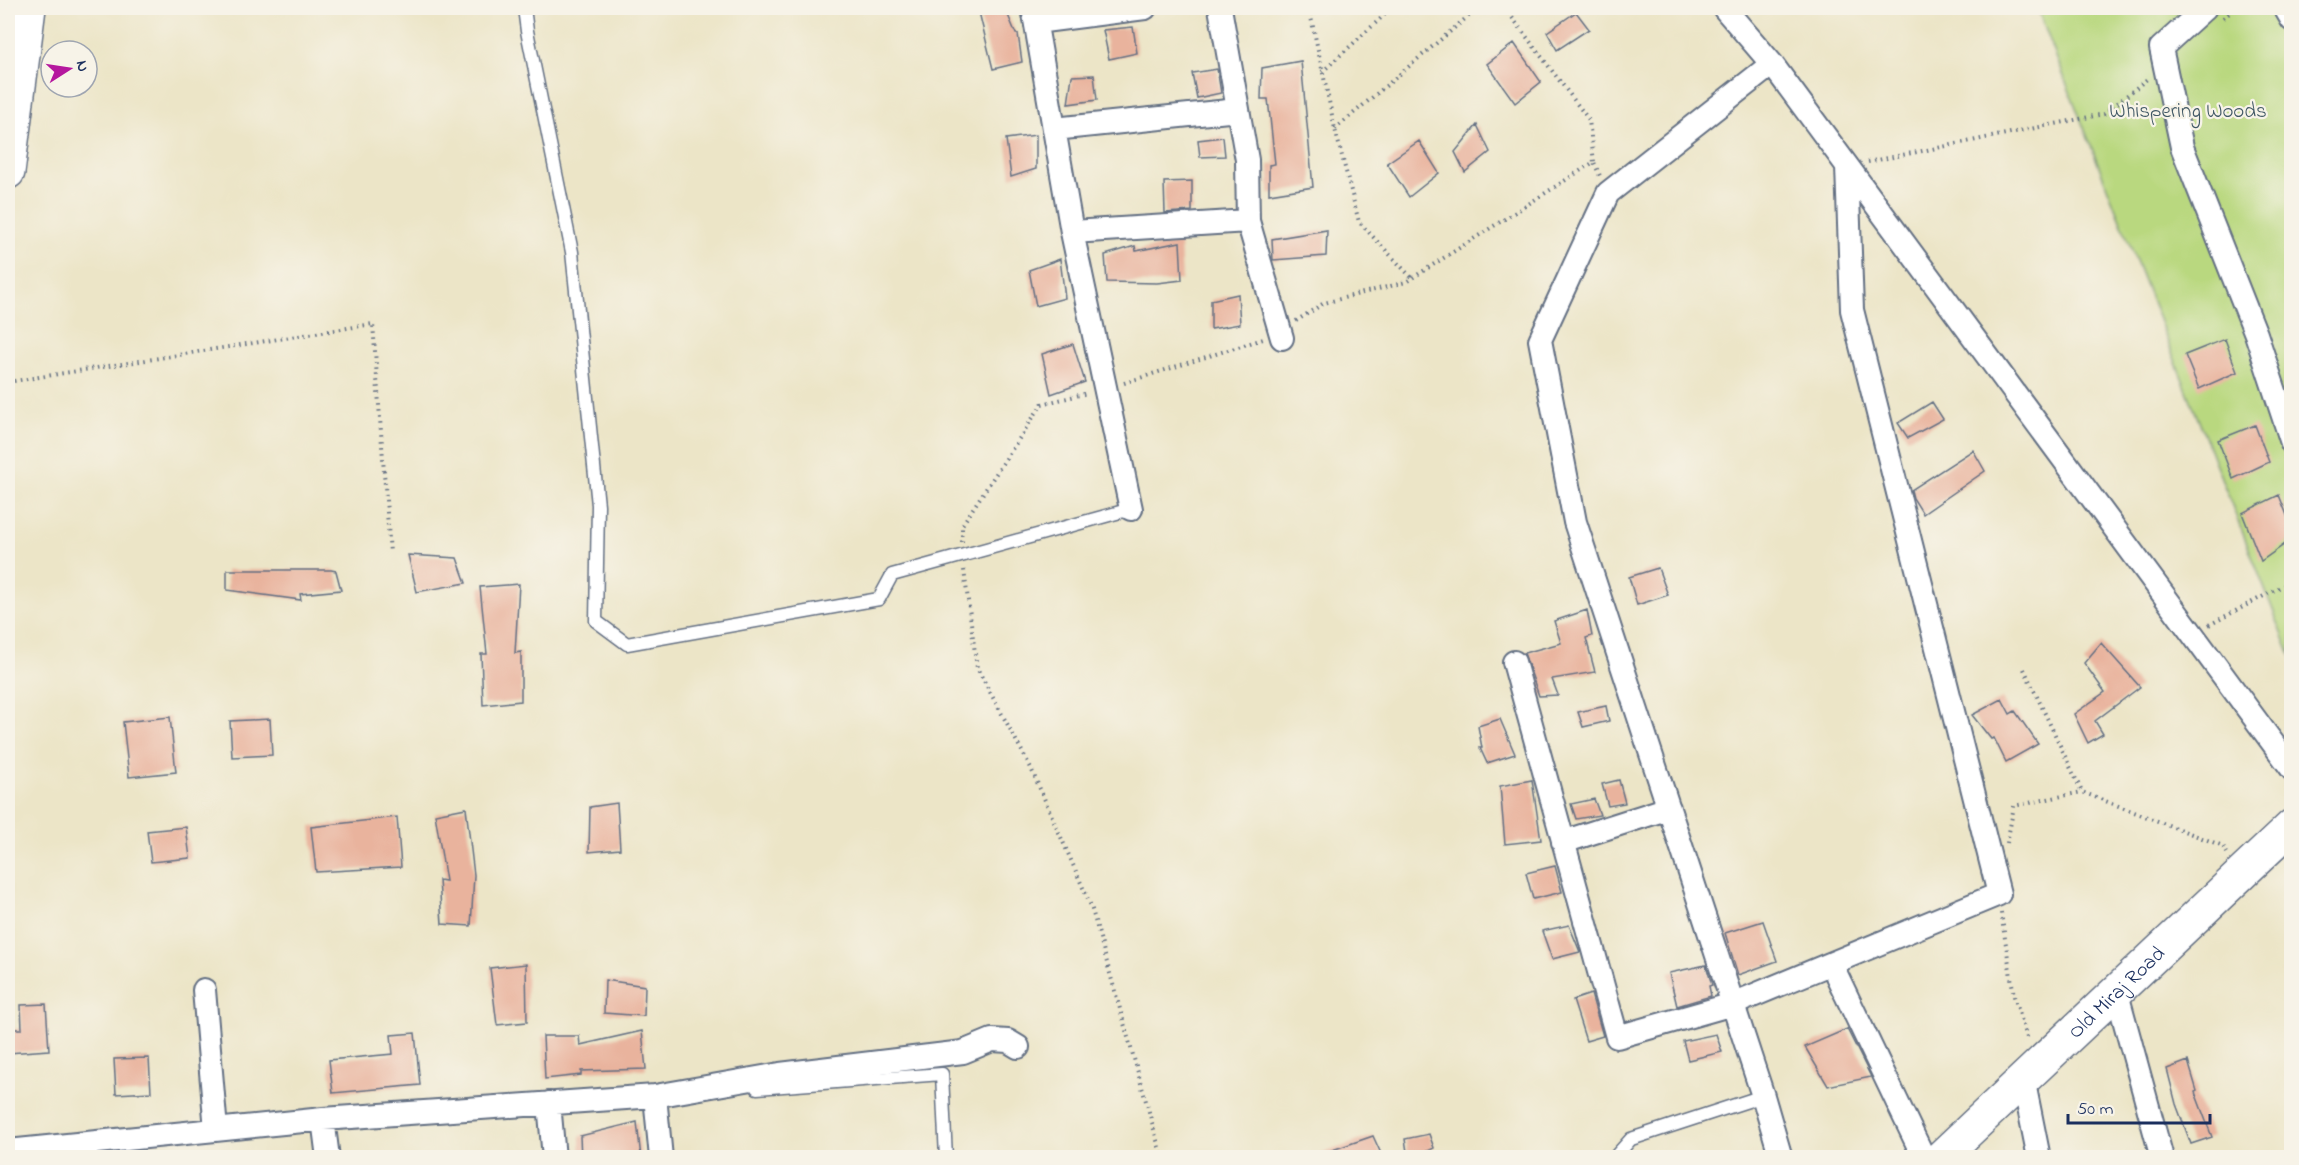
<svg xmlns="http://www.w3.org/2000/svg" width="2299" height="1165" viewBox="0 0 2299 1165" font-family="'Indie Flower',sans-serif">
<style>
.green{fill:#b9d87f;stroke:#6a846e;stroke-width:1.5}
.building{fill:#e9b39d}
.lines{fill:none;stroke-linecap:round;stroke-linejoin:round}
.service-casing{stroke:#646f83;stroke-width:15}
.minor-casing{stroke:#646f83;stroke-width:26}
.primary-casing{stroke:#646f83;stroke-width:36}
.trunk-casing{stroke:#646f83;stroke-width:36}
.path{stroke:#646f83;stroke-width:4;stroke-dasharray:1.5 4.5;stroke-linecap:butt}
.service{stroke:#fff;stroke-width:12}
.minor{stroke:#fff;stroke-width:22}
.primary{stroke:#fff;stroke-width:33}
.trunk{stroke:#fff;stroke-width:33}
.labels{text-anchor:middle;stroke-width:4.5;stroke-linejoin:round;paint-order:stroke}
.park-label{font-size:21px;fill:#425966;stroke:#f7f3e8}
.street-label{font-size:21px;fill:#1b2f5e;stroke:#f7f3e8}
</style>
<rect width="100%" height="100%" fill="#f7f3e8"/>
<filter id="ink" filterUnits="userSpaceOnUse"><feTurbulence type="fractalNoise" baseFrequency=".0167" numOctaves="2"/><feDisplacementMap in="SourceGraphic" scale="12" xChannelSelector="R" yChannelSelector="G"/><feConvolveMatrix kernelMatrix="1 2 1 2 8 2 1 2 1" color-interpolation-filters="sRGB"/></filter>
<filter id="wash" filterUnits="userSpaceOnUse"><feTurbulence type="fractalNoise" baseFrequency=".008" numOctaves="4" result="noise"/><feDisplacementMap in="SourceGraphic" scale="24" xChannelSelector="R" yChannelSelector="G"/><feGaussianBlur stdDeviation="1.35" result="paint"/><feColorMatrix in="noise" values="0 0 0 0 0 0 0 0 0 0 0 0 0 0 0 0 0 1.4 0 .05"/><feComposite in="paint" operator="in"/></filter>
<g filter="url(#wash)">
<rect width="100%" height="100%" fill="#ece5c7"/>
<path class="green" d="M2037 8H2291V656Z"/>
<g id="blocks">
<path class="building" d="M978 8H1005L1016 34H1018L1022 62 993 69Z
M1576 12 1589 29 1557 50 1547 32Z
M1133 27 1137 53 1109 59 1103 30Z
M1514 43 1541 82 1515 103 1487 64Z
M1301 61 1313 187 1269 194V165L1275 164 1268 99H1261L1262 68Z
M1217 69 1221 93 1197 98 1192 73Z
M1094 75 1097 100 1068 104 1072 76Z
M1477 125 1490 152 1465 172 1455 152Z
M1036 135V169L1011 177 1006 139Z
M1223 137 1225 156 1200 157 1198 140Z
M1419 141 1439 173 1409 197 1387 163Z
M1192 181V211L1165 213 1164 182Z
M1327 230 1326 256 1273 260 1272 239Z
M1180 242 1182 280 1157 283 1107 282 1105 255 1135 246 1136 251Z
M1060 259 1065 298 1036 306 1029 270Z
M1238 294 1240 324 1211 329V300Z
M2225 339 2237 372 2199 389 2185 355Z
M1073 344 1085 382 1051 394 1042 354Z
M1932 402 1943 419 1908 438 1898 423Z
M2255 425 2269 462 2233 479 2218 440Z
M1973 450 1985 471 1923 514 1913 498 1911 490Z
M2279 495 2292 528V539L2261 561 2242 513Z
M408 555 457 558 466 583 417 592Z
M1658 568 1668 595 1637 605 1629 577Z
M227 570H331L336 571 341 590 300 594 301 600 227 590Z
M519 584 515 653 521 652V701L483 705 481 654H487L480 587Z
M1587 610 1592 636 1586 638 1595 672 1552 679 1558 695 1539 696 1524 653 1561 643 1554 621Z
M2101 643 2140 687 2095 721 2103 734 2088 743 2074 714 2105 692 2084 663Z
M2002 699 2010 714 2015 711 2038 744 2006 762 1994 738 1991 739 1972 715Z
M1606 706 1609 721 1583 727 1578 712Z
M170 717 176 772 129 777 123 722Z
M270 719 272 755 232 757 230 721Z
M1500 719 1515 754 1487 763 1480 748H1482L1478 726Z
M1532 780 1541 840 1505 844 1500 786Z
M1619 780 1625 803 1608 806 1602 784Z
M1594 799 1600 815 1576 819 1571 804Z
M617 803 620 849 589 852 590 807Z
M466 808 474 875 471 926 442 924 439 880 446 881 435 814Z
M397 817 401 867 316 872 311 827Z
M186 827 190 858 151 862 147 831Z
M1555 866 1562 892 1533 899 1526 873Z
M1763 921 1777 961 1738 975 1725 933Z
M1569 925 1580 952 1552 959 1542 931Z
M526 964 527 1022 497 1025 490 968Z
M1706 965 1712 985 1709 986 1711 996 1677 1006 1669 973Z
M605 980 645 986 644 1016 604 1013Z
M1591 994 1603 1036 1586 1041 1573 1000Z
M46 1004 49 1050 8 1053V1029H22L21 1005Z
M1847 1029 1871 1077 1828 1086 1805 1047Z
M642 1031 646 1069 581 1071V1075L545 1079 543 1036H579L580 1045Z
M415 1033 420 1085 333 1093 329 1060 393 1054 391 1035Z
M1716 1034 1722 1052 1688 1060 1683 1041Z
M149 1058 151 1092 116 1094 114 1059Z
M2188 1061 2197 1091 2195 1092 2212 1137 2191 1144 2176 1104 2167 1069Z
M637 1122 641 1158H581L580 1136Z
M1429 1134 1434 1148 1414 1158H1408L1405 1139Z
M1373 1136 1383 1158H1319L1318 1155Z"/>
</g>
</g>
<g filter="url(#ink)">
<use href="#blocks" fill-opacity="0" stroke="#646f83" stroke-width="1.5"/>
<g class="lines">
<defs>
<path id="service" d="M524 8 527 31 572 252 598 505 596 621 627 644 879 599 892 575 1131 509
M757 1088 942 1074 946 1158
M1614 1158 1631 1139 1763 1096"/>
<path id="minor" d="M1033 8 1072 232 1248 221 1247 160 1220 8
M1724 8 1772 64 2292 769
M2205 8 2161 48 2182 147 2256 334 2292 443
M2285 8 2292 20
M1036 22 1145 8
M1772 64 1608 193 1540 340 1575 522 1763 1096 1781 1158
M1054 129 1238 110
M1248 221 1282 338
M1072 232 1131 509
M1514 662 1617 1037 1733 1004 1999 894 1852 310 1847 166
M1563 842 1669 808
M1837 976 1924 1158
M204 990 216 1130
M2116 990 2162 1158
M2023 1078 2039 1158
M655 1096 661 1158
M549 1103 554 1158
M323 1119 655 1096 780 1074 963 1052 992 1040 1008 1041 1018 1047
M8 1151 323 1119 328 1158"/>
<g id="primary">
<path id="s1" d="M1940 1158 2292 826"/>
</g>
<path id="trunk" d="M8 172 29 8"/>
</defs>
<use href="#service" class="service-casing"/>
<use href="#minor" class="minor-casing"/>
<use href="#primary" class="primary-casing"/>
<use href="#trunk" class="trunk-casing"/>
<path class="path" d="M1309 8 1335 129 1359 222 1412 278
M1505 8 1589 120 1594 162
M2223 18 2236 8
M1322 72 1392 8
M1335 129 1478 8
M1868 162 2104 114 2147 79
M1296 321 1324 303 1406 282 1594 162 1600 176
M8 382 373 324 390 553
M1124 383 1263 339
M962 542V525L1042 404 1088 393
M964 570 977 668 1030 766 1091 906 1162 1158
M2209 625 2292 581
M2024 669 2082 792 2223 846 2227 853
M2007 843 2014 806 2082 792
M2001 913 2014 996 2028 1041"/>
<use href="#service" class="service"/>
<use href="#minor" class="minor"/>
<use href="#primary" class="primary"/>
<use href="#trunk" class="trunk"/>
</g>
</g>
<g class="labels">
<g class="park-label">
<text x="2188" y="117">Whispering Woods</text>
</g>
<g class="street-label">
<text dy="7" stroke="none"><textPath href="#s1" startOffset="242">Old Miraj Road</textPath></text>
</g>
</g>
<rect width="2299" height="1165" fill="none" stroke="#f7f3e8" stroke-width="30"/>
<g transform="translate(69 69) rotate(78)"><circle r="28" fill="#f7f3e8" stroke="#9fa5b1" stroke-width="1.5"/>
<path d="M0-4.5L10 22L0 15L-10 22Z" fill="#b5179e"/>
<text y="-9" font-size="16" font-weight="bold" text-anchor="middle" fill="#1b2f5e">N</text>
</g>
<path d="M2068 1114v9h142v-9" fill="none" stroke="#1b2f5e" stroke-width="3"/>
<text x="2077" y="1114" font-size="18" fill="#1b2f5e" stroke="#f7f3e8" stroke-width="4.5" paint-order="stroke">50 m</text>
</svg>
